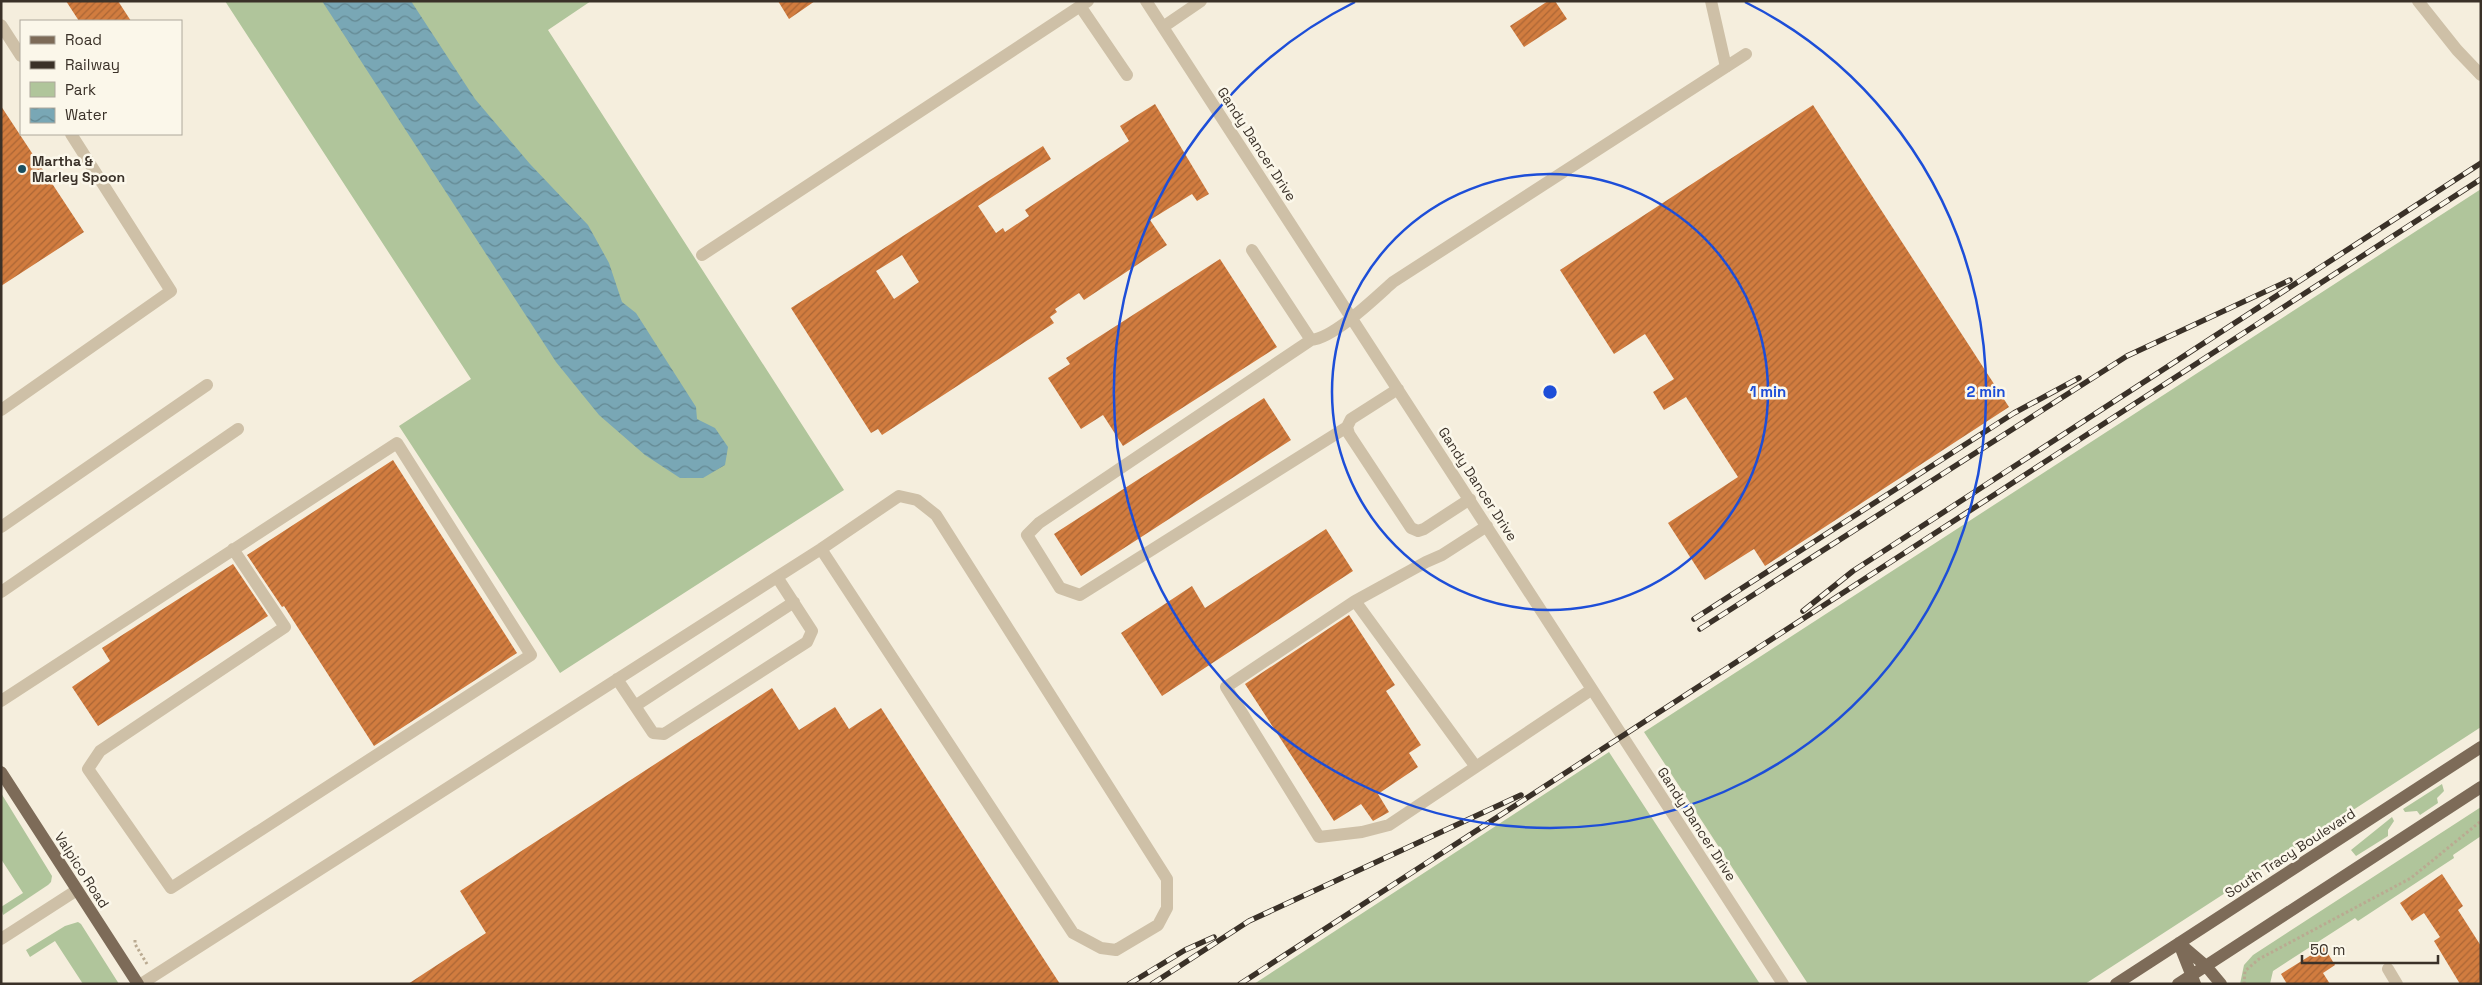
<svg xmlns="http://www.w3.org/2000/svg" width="2482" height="985" viewBox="0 0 2482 985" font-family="'Space Grotesk',sans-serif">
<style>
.green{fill:#b0c59b}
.water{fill:url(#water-waves)}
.building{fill:url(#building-hatch);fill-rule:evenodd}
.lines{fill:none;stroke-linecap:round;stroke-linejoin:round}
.path{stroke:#baaa91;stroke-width:3;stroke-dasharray:2.5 2.5;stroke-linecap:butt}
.minor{stroke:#cec0a7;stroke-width:12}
.major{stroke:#7d6b58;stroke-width:12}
.rail-casing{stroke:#3a3128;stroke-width:5.5}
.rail{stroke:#fbf7ea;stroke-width:4;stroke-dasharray:11;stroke-linecap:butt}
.ring{fill:none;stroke:#1d4ed8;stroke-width:2.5}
.poi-dot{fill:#1a4f60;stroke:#fbf7ea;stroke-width:2}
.labels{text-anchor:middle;stroke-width:5;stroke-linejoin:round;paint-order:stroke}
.street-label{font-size:14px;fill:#3a3128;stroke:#fbf7ea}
.poi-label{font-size:14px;font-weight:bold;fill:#3a3128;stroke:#fbf7ea;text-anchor:start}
.centre{fill:#1d4ed8;stroke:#fbf7ea;stroke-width:2.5}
.ring-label{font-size:15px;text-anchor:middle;font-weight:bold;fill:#1d4ed8;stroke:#fbf7ea;stroke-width:5;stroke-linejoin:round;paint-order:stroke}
</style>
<defs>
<pattern id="water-waves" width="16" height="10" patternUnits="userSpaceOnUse" patternTransform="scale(1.25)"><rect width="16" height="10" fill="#79a7b5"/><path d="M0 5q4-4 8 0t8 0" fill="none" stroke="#648993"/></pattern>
<pattern id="building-hatch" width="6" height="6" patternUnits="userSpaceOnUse" patternTransform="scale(1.25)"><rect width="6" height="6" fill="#d17c3f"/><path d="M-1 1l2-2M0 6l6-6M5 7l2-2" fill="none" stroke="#ab6635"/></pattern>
</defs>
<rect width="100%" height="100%" fill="#f5eedd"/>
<path class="green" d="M225 1H591L548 30 844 490 560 673 399 426 471 379Z
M2481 189V727L2085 984H1808L1644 732Z
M1609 752 1760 984H1254Z
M2442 784 2444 791 2437 798 2438 803 2420 815 2417 811 2405 812 2403 809Z
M1 793 52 876 51 882 48 885 3 915 1 907 23 893 1 859Z
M2481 807V836L2453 855 2454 858 2358 921 2355 918 2273 971 2270 984H2240L2244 965 2253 955Z
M2392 817 2394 821 2388 830V836L2356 856 2351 850Z
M78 922 81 924 119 984H83L55 941 30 957 26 950 65 926Z"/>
<path class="water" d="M322 1H411L475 99 530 164 588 225 609 263 622 302 636 313 696 407 697 419 715 428 728 447 725 465 703 478H680L645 455 599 415 556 362Z"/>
<path class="building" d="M66 1H118L131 21H79Z
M778 1H815L789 19Z
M1548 1H1555L1567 19 1524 47 1510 26Z
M1155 104 1209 194 1197 201 1192 194 1150 220 1167 245 1084 300 1079 293 1055 309 1057 312 1050 317 1054 323 882 435 878 429 871 433 791 308 1043 146 1051 159 978 206 996 233 1003 228 1005 232 1029 216 1025 210 1129 141 1120 126ZM902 255 919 282 894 299 876 271Z
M1813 105 2009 407 1765 566 1754 549 1705 580 1668 523 1738 477 1686 397 1664 410 1653 392 1674 379 1645 334 1614 354 1560 270Z
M1 106 84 232 1 286Z
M1220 259 1277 347 1123 446 1103 415 1081 429 1048 378 1070 364 1066 358Z
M1264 398 1291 440 1081 576 1054 534Z
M393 460 517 653 374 746 284 606 282 607 247 555Z
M1326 529 1353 571 1162 696 1121 633 1192 586 1205 608Z
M233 564 268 616 98 726 72 687 110 661 102 648Z
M1349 615 1395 685 1386 691 1421 745 1409 753 1418 767 1378 794 1389 812 1373 821 1361 804 1334 821 1245 684Z
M772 688 799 730 835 707 849 729 881 708 1060 984H408L486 933 460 891Z
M2442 874 2463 906 2458 910 2481 946V984H2460L2434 941 2440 937 2424 913 2412 921 2400 903Z
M2324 947 2335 965 2323 973 2330 984H2287L2281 974Z"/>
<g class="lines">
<path class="path" d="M135 940V944L147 964
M2244 984 2245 971 2259 959 2411 878 2481 821"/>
<path class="minor" d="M1146 1 1783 984
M1711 1 1726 67
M2418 1 2457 50 2481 75
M1080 6 1127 75
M1 25 21 56
M1163 27 1201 1
M1252 250 1311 340C1334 338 1375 298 1393 282L1746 54
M702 255 1088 1
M1311 340 1039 523 1027 535 1060 588 1080 595 1347 427
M1398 389 1351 419 1347 427 1349 434 1411 528 1418 531 1424 529 1470 499
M1 410 171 291 71 134
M1487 526 1442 555 1426 562 1355 601 1226 687 1319 837 1362 832 1389 825 1591 690
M1 527 207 385
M1 592 238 429
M1355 601 1476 767
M617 679 653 733 664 734 807 642 812 631 777 577
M1 701 397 443 531 655 171 888 88 769 100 751 285 627 233 549
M635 706 794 602
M1 939 77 890
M2388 969 2397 984
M141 984 821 549 899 496 917 500 936 515 1167 879V908L1158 925 1116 950 1101 948 1073 933 821 549"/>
<path class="major" d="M1 772 138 984
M2179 943 2206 966 2221 984
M2180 946 2195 984
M2116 984 2481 747
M2178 984 2481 787"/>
<defs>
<path id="rail" d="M1803 611 1853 571 2481 163
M1694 619 2014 413 2079 378
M1700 629 2127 356 2290 280
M1129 984 1185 950 1214 937
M1152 984 1249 921 1521 795
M1240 984 2481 179"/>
</defs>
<use href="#rail" class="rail-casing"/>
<use href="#rail" class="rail"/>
</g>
<g class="ring">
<circle cx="1550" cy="392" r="218"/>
<path d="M1745 2A436 436 0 1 1 1355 2"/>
</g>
<circle class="poi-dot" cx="22" cy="169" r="5"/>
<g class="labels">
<g class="street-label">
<text transform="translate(1257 144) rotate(57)" y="5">Gandy Dancer Drive</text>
<text transform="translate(1478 484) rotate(57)" y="5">Gandy Dancer Drive</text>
<text transform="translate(1697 824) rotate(57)" y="5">Gandy Dancer Drive</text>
<text transform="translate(2290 853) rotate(-33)" y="5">South Tracy Boulevard</text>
<text transform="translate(82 870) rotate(57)" y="5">Valpico Road</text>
</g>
<g class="poi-label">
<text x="32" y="166">Martha &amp;<tspan x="32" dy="16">Marley Spoon</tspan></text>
</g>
</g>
<circle cx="1550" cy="392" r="8" class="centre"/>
<g class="ring-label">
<text x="1768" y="397">1 min</text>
<text x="1986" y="397">2 min</text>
</g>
<rect width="2482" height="985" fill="none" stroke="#3a3128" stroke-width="5"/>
<rect x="20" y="20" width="162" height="115" fill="#fbf7ea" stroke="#aea89c"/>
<rect x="30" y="36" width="25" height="8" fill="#7d6b58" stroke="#aea89c"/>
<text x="65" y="45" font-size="15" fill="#3a3128">Road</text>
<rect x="30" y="61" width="25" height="8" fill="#3a3128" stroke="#aea89c"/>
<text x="65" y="70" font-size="15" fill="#3a3128">Railway</text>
<rect x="30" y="82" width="25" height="15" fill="#b0c59b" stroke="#aea89c"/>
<text x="65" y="95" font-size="15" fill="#3a3128">Park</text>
<rect x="30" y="108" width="25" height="15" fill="url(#water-waves)" stroke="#aea89c"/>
<text x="65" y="120" font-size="15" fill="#3a3128">Water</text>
<path d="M2302 955v8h136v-8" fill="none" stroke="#3a3128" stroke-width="2.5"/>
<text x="2310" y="955" font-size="15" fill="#3a3128" stroke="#fbf7ea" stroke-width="4" paint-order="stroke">50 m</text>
</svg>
